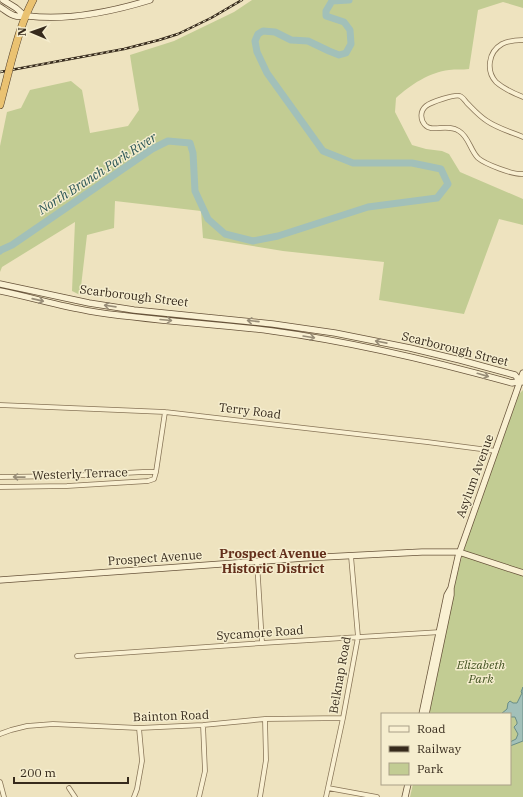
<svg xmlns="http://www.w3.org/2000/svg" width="523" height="797" viewBox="0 0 523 797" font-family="'IBM Plex Serif',serif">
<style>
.green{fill:#c2cc93}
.water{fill:#a2c0b9;stroke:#698d87}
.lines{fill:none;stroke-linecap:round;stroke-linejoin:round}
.river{stroke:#a2c0b9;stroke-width:7}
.minor-casing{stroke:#877457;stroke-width:5.5}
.secondary-casing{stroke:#68543b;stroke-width:7}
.trunk-casing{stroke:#54412c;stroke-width:8}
.minor{stroke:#f9f0d2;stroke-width:4}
.secondary{stroke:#f9f0d2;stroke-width:5.5}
.trunk{stroke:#eac271;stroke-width:7}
.rail-casing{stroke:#362a1c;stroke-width:2.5}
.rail{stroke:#f5edce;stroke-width:1;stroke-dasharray:3;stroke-linecap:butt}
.trunk-bridge-casing{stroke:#54412c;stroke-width:8;stroke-linecap:butt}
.trunk-bridge{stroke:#eac271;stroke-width:7}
.oneway{stroke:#988d77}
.labels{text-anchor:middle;stroke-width:3;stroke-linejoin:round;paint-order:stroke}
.street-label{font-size:12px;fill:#362a1c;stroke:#f5edce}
.park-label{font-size:12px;font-style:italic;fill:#435322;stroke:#f5edce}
.water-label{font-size:13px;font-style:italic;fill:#2b5656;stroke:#f5edce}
.neighbourhood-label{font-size:13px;font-weight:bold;fill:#632f1b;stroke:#f5edce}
</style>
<rect width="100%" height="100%" fill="#eee3bf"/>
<path class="green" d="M252 0H523V8L503 2 478 10 469 69C462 70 456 69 449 70 430 72 410 85 396 98L395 112 412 145 426 149 442 151 449 154 460 172 523 199V225L499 219 464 314 379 300 384 262 283 251 203 238 201 211 115 201 114 228 87 235 80 295 72 291 75 222 2 267 0 272V146L7 112 21 108 30 90 71 81 82 90 90 133 128 126 139 110 132 68 130 55 174 41 234 12Z
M523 390V797H410L413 784H510V714H429L446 632 447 622 456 579 465 545 519 394Z"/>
<path class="water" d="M523 687V741L510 746V742L516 739 518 734 514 727 517 724V722L515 717H510V714H501L507 709 508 703 510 701 513 703H517L522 693 521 692Z"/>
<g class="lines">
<path class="river" d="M0 251 1 250 12 245 152 149 168 141 190 143 193 153 195 191 208 219 225 234 253 241 278 236 368 207 437 198 448 184 441 169 412 163H353L323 151 267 73 257 52 255 41 258 34 263 31 275 32 291 40 308 41 329 51 339 55 346 53 351 44 350 30 344 22 326 16V11L332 1 349 0"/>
<defs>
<path id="minor" d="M523 40C517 40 508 41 502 44 488 52 486 71 496 82 504 89 513 93 523 97
M523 137C511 132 497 128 487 121 479 116 473 109 467 103 465 101 463 97 460 96 455 94 431 102 426 106 420 111 420 119 425 125 432 133 447 123 459 131 469 137 470 150 478 158 485 164 513 175 523 174
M0 405 165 412 427 442 496 451
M0 477 67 476 143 472H156
M0 487 67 486 148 481 154 479 156 472 165 412
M257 562 262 643
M77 656 262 643 441 632
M0 734 11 730 27 726 53 724 139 728 203 725 265 719 343 718
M0 782 4 797
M69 788 75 797
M328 788 377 797
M134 797 137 789 142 761 139 728
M199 797 205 771 203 725
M260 797 266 760 265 719
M326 797 343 718 358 637 351 556"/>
<path id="secondary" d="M3 0 16 8 25 16
M0 7C5 10 10 15 16 16 20 17 24 15 28 16 69 21 111 12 150 0
M0 284 89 303 134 310 273 324 335 333 410 348 460 360 515 375 520 381 523 382
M0 291C30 297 59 306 89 311 149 321 211 323 272 331 354 342 433 361 512 383L520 381
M0 580 304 558 422 552H459L523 573
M422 714 447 595 451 588 458 557 523 373
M426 714 451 595V588
M405 797 408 784"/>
<path id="trunk" d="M10 66C16 44 22 21 33 0
M0 105 8 74"/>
</defs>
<use href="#minor" class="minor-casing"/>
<use href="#secondary" class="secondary-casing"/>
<use href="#trunk" class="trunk-casing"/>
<use href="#minor" class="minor"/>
<use href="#secondary" class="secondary"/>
<use href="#trunk" class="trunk"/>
<defs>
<path id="rail" d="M0 72 124 49 159 40 178 34 211 18 242 0"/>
</defs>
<use href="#rail" class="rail-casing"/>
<use href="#rail" class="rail"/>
<defs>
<path id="trunk-bridge" d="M8 74 10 66"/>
</defs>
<use href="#trunk-bridge" class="trunk-bridge-casing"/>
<use href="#trunk-bridge" class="trunk-bridge"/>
</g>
<defs><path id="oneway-shaft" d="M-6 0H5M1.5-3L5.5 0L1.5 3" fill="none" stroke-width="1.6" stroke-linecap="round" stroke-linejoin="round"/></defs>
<g class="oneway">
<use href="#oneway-shaft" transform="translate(38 300) rotate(13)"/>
<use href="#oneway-shaft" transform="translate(110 306) rotate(-172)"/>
<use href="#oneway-shaft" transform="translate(166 320) rotate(5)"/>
<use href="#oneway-shaft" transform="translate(253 321) rotate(-174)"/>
<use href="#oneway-shaft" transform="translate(309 337) rotate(9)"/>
<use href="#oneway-shaft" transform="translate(381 342) rotate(-169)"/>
<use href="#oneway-shaft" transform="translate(483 375) rotate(16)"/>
<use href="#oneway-shaft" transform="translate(19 477) rotate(-179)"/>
</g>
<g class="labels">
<g class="street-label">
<text transform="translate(134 296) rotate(7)" y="4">Scarborough Street</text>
<text transform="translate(455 349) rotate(14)" y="4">Scarborough Street</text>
<text transform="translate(250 411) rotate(7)" y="4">Terry Road</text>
<text transform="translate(80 474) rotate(-2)" y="4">Westerly Terrace</text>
<text transform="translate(475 476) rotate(-70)" y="4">Asylum Avenue</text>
<text transform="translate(155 558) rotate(-4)" y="4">Prospect Avenue</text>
<text transform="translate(260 633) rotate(-4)" y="4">Sycamore Road</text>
<text transform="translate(340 675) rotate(-80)" y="4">Belknap Road</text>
<text transform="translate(171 716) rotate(-2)" y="4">Bainton Road</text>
</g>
<g class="park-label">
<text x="481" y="669">Elizabeth<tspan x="481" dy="14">Park</tspan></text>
</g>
<g class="water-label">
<text transform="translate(97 173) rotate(-33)" y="5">North Branch Park River</text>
</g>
<g class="neighbourhood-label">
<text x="273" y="558">Prospect Avenue<tspan x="273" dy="15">Historic District</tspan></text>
</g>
</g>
<rect x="381" y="713" width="130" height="72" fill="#f5edce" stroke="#a99f87"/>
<rect x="389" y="726" width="20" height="6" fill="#f9f0d2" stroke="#a99f87"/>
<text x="417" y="733" font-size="12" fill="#362a1c">Road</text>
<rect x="389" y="746" width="20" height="6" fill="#362a1c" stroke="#a99f87"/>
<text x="417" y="753" font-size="12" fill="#362a1c">Railway</text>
<rect x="389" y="763" width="20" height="12" fill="#c2cc93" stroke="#a99f87"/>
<text x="417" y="773" font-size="12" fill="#362a1c">Park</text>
<g transform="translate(32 32) rotate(272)" stroke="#f5edce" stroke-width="3" paint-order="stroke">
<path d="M0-3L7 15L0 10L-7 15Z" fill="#362a1c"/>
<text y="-6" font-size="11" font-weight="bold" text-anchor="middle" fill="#362a1c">N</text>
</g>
<path d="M14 777v6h114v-6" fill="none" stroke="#362a1c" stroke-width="2"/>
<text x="20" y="777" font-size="12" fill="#362a1c" stroke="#f5edce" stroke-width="3" paint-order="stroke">200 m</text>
</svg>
